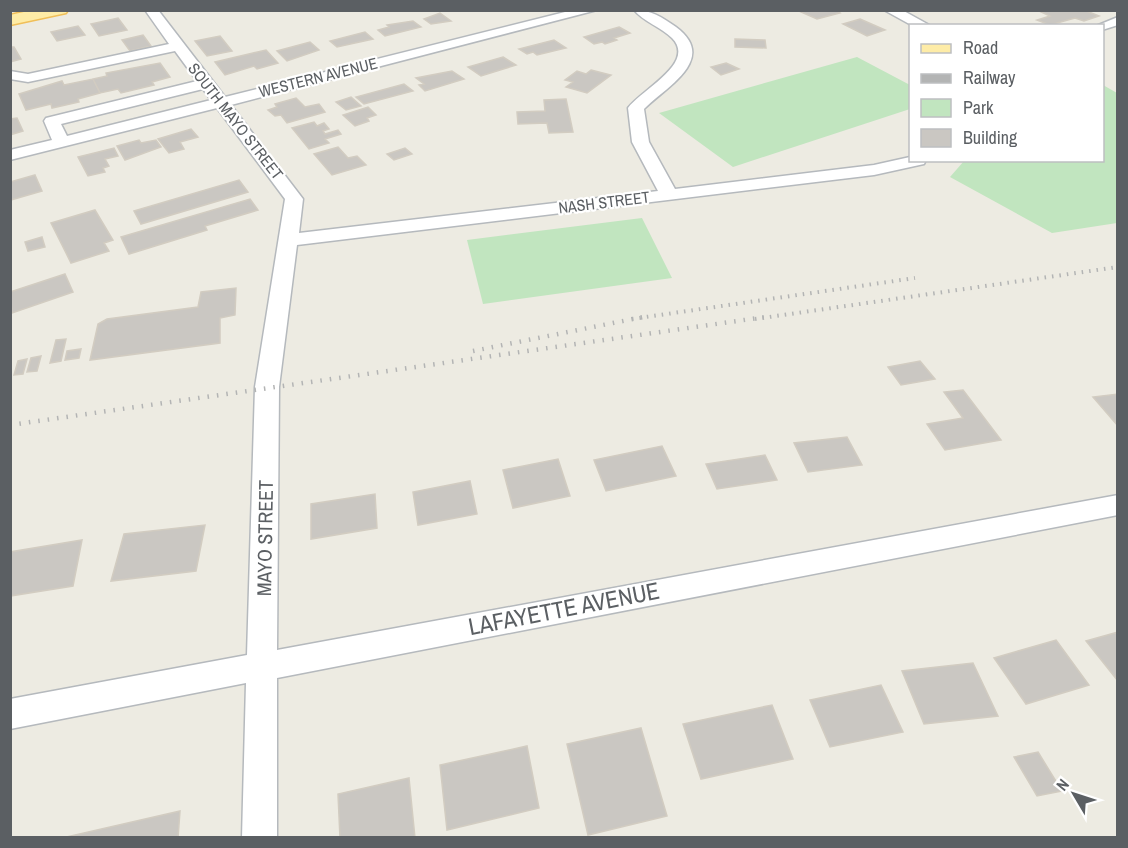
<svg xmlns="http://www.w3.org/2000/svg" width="1128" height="848" viewBox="0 0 1128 848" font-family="'Archivo Narrow',sans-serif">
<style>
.green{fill:#c1e5bf}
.building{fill:#cac7c2;stroke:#d2ccc1;stroke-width:1.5}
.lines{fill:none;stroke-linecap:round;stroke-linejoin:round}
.minor-casing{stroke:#b5b9bd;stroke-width:3}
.major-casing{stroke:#f0bf59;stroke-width:3}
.minor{fill:#fff;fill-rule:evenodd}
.major{fill:#feeca7;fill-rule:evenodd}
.rail-far1{stroke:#b3b4b4;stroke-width:4;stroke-dasharray:1.5 6;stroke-linecap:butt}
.rail{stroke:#b3b4b4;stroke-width:4.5;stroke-dasharray:1.5 8;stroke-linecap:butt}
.labels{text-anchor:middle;stroke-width:4.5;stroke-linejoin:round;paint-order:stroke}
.far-street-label{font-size:16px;fill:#5b5f63;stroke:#fff}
.street-label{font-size:20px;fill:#5b5f63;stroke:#fff}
.near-street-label{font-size:24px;fill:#5b5f63;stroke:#fff}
</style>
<rect width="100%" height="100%" fill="#edebe2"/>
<path class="green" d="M857 57 910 85V109L733 167 659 113Z
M1103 85 1117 93V223L1052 233 950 177 964 161 1102 160Z
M642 218 672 278 483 304 467 240Z"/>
<path class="building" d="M805 10H836L840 13 817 19 801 12Z
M1037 10H1084L1099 16 1084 21 1075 18 1050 25 1037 20 1050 16Z
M440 13 451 21 431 24 424 19Z
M118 18 127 30 99 36 91 24Z
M860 19 885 30 867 36 843 24Z
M413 21 421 27 385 36 378 30 389 27 387 25Z
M78 26 85 35 57 41 51 32Z
M619 27 630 33 614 38 617 40 605 44 602 42 594 44 584 37Z
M365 32 373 39 337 47 330 41Z
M143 35 151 46 130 51 122 40Z
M220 36 232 51 207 56 195 41Z
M735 39 765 40 766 48 735 47Z
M554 40 566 48 537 55 533 52 527 54 519 49Z
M310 42 319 50 287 61 277 51Z
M10 47H14L21 59 10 62Z
M266 50 278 63 257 69 254 66 225 75 215 62Z
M503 57 516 65 481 76 468 67Z
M160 63 170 77 152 82 154 85 121 93 118 89 100 93 93 79 107 76 106 73Z
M726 63 739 69 721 75 711 67Z
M591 70 611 75 587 93 566 87 573 82 565 80 577 71 586 74Z
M452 71 464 79 425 91 419 85 424 84 416 78Z
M93 79 100 93 78 99 79 102 52 108 51 104 26 110 19 94 62 81 64 85Z
M404 84 413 91 364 104 356 97Z
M351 97 361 106 346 110 336 102Z
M296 98 305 107 319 104 325 112 287 123 281 115 275 116 268 110 277 107 275 104Z
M566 99 573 132 549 133 547 123 518 124 517 112 545 111 544 100Z
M368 107 376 115 367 118 369 121 355 126 343 115Z
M17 118 23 131 10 135V119Z
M314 122 317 126 324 123 329 129 323 131 325 134 338 130 341 134 325 139 329 143 309 149 292 128Z
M191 129 198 137 180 142 184 149 169 153 158 139Z
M139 140 141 143 156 140 161 147 125 160 117 146Z
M338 147 348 158 357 156 366 165 332 175 314 154Z
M114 148 118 156 105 159 109 166 103 168 105 172 88 176 78 157Z
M405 148 412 154 394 160 387 154Z
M35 175 42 191 11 200 10 182Z
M239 180 248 192 141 224 134 211Z
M250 199 258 210 205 226 207 230 129 254 121 237Z
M95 210 113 240 104 243 109 251 71 263 51 223Z
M42 237 45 247 28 251 25 242Z
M65 274 73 292 12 313 10 292Z
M236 288 235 315 220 318V343L90 360 98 324 107 319 198 307 201 292Z
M66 339 61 361 50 363 56 340Z
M81 349 79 358 65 360 67 351Z
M41 356 37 371 27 372 31 358Z
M27 359 23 374 14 375 18 361Z
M920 361 935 379 901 385 888 367Z
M963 390 1001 440 945 450 927 424 963 418 944 392Z
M1118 394V426L1093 397Z
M847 437 862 465 808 472 794 443Z
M662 446 676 476 606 491 594 460Z
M765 455 777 480 717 489 706 464Z
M558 459 570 496 513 508 503 470Z
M470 481 477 514 418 525 413 492Z
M375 494 377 528 311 539V504Z
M205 525 196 571 111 581 124 534Z
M82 540 73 586 10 596V552Z
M1118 632V681L1086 641Z
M1056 640 1089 685 1026 704 994 658Z
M973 663 998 716 924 724 902 671Z
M881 685 903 732 830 747 810 700Z
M772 705 793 759 701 779 683 724Z
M641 728 667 816 588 835 567 744Z
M527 746 539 808 447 830 440 765Z
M1038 752 1062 791 1037 796 1014 757Z
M409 778 415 838H340L338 794Z
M180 811 178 838H66V837Z"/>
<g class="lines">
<defs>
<path id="minor" d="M145 10H158L225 97 573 10H597L231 105 303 199 299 233 658 191 632 142 628 108C641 90 697 63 672 38 661 27 644 22 634 10 651 10 662 17 676 27 719 59 666 87 644 109L649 142 675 189 874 165 910 157V160H926L924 164 874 175 297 245 279 387 277 650 1118 495V515L277 678V838H242L246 683 10 729V699L247 655 255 387 285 199 217 108 10 160V150L52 140 44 121 46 118 197 81 175 51 28 82 10 79V71L28 74 169 44ZM203 89 211 100 67 136 61 124Z
M884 10H902L931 26H913Z
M1118 17V25L1102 30V26H1096Z"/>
<path id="major" d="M33 10H68L66 13 10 25V15Z"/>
</defs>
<use href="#minor" class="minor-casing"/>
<use href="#major" class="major-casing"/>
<use href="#minor" class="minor"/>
<use href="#major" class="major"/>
<path class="rail-far1" d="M632 319 915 278
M755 319 1118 267"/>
<path class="rail" d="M473 351 643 317
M10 425 765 317"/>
</g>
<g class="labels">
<g class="far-street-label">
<text transform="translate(318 77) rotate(-14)" y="6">WESTERN AVENUE</text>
<text transform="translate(236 121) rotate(52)" y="6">SOUTH MAYO STREET</text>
<text transform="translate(604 202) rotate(-7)" y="6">NASH STREET</text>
</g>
<g class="street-label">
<text transform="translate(265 538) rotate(-89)" y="7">MAYO STREET</text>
</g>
<g class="near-street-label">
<text transform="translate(564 609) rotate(-11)" y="8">LAFAYETTE AVENUE</text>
</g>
</g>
<rect width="1128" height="848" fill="none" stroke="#5b5f63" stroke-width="24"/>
<rect x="909" y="24" width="195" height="138" fill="#ffffff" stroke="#bdbfc1" stroke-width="1.5"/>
<rect x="921" y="44" width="30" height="9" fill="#feeca7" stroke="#bdbfc1" stroke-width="1.5"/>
<text x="963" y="54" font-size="18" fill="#5b5f63">Road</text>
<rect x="921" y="74" width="30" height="9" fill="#b3b4b4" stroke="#bdbfc1" stroke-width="1.5"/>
<text x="963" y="84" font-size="18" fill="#5b5f63">Railway</text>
<rect x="921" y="99" width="30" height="18" fill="#c1e5bf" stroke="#bdbfc1" stroke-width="1.5"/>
<text x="963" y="114" font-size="18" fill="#5b5f63">Park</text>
<rect x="921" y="129" width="30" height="18" fill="#cac7c2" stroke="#bdbfc1" stroke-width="1.5"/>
<text x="963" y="144" font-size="18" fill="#5b5f63">Building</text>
<g transform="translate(1074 794) rotate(309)" stroke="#ffffff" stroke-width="4.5" paint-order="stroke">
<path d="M0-4.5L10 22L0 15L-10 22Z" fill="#5b5f63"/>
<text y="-9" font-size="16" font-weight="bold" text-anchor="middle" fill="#5b5f63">N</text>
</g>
</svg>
